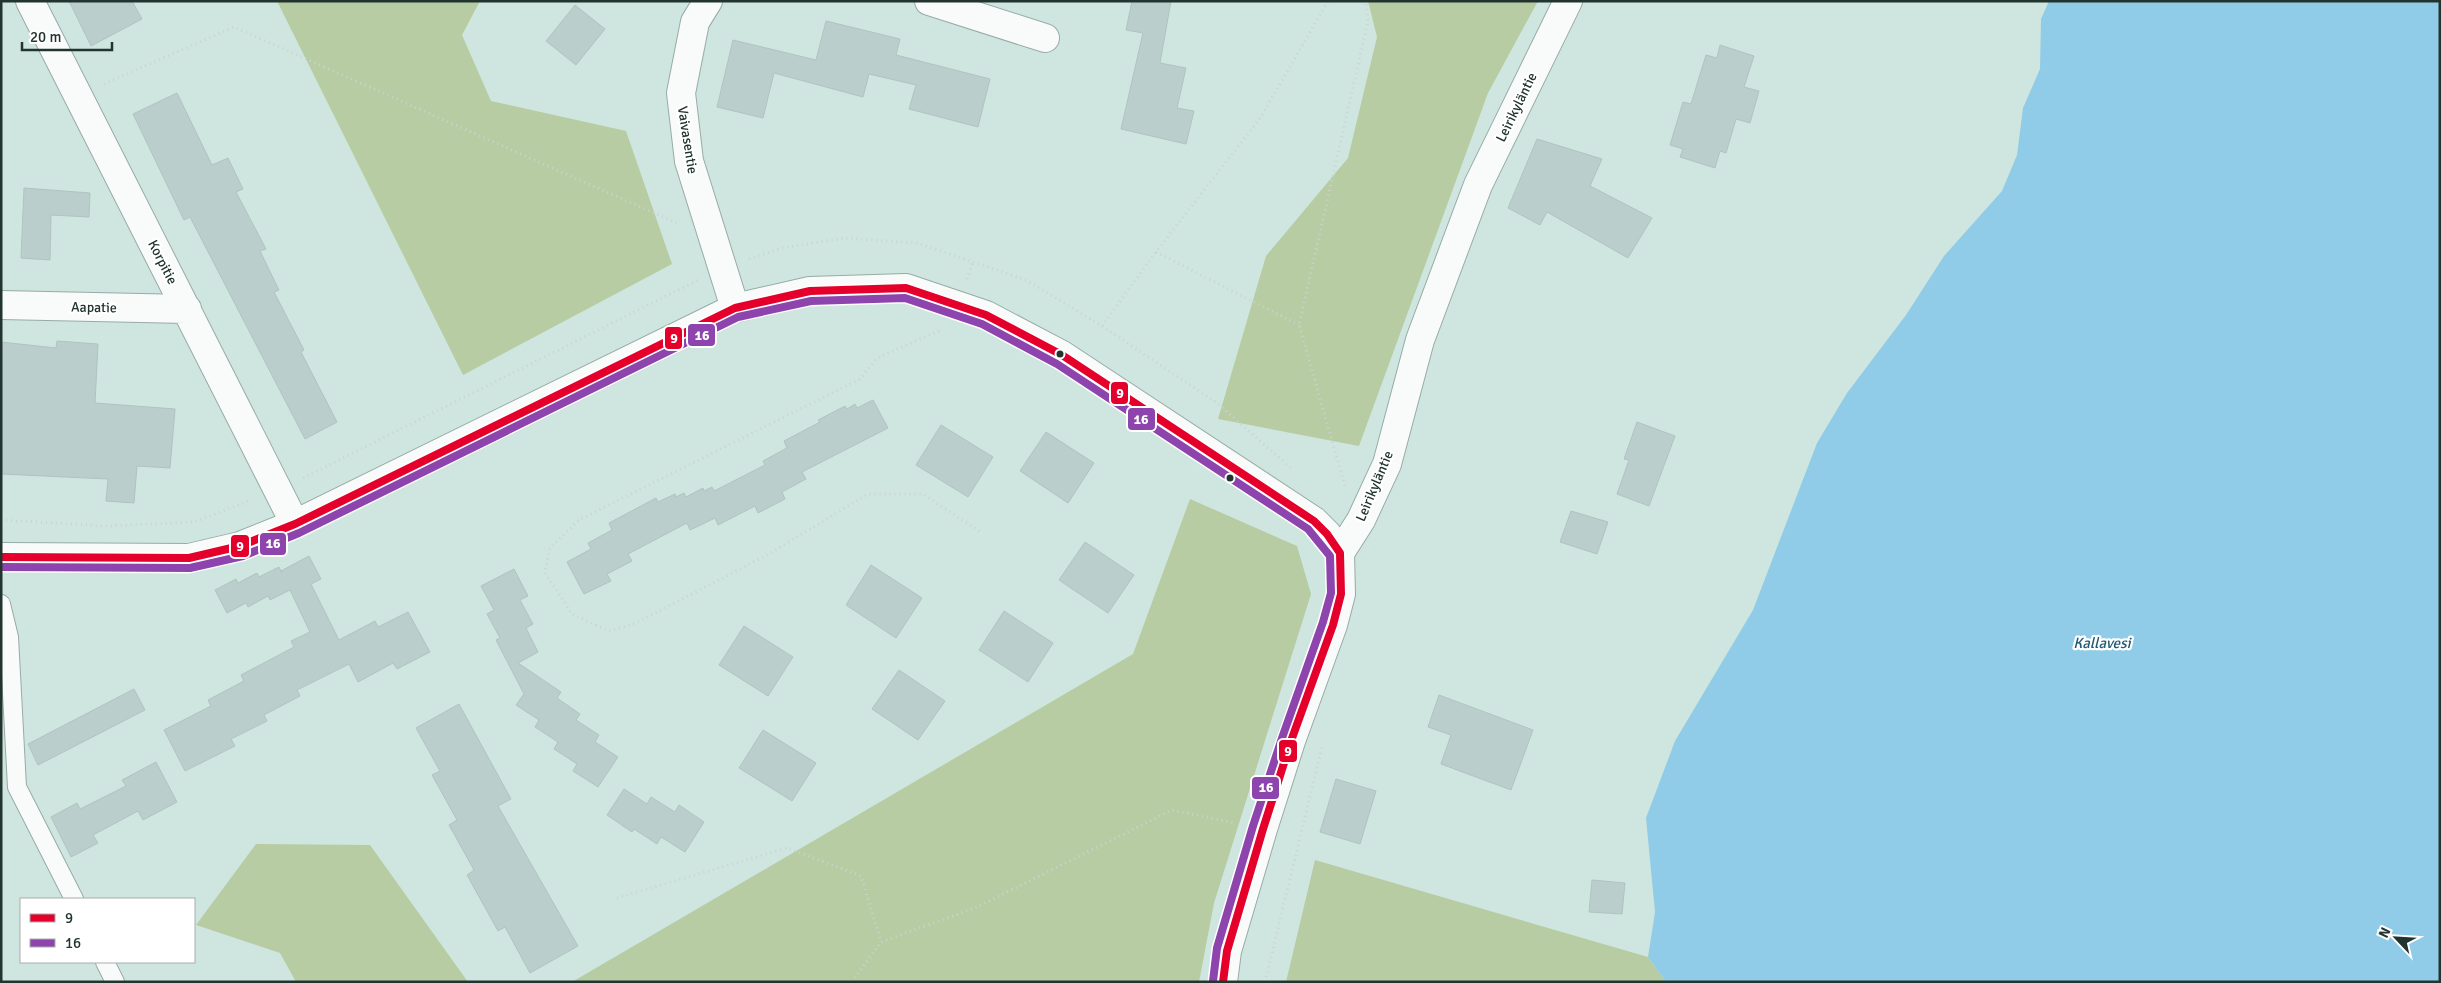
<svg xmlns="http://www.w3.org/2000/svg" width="2441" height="983" viewBox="0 0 2441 983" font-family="Signika,sans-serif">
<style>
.forest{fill:#b7cca2}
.water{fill:#90cce7}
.building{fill:#bacecb;stroke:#b0c3c1}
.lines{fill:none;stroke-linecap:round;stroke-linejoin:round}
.lane-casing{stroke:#98aba6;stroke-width:20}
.street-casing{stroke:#98aba6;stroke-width:30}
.secondary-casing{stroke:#98aba6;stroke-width:30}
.path{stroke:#cbd3d1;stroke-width:3;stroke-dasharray:1 4;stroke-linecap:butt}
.lane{stroke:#f8fbfa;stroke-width:18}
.street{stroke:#f8fbfa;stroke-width:28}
.secondary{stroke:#f8fbfa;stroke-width:28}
.bus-1-casing{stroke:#fff;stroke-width:11}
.bus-2-casing{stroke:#fff;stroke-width:11}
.bus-1{stroke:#e4002b;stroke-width:8}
.bus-2{stroke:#8e44ad;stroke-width:8}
.bus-dot{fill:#22342f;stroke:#fff;stroke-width:2}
.labels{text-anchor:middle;stroke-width:4.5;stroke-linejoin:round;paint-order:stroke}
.street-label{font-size:14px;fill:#22342f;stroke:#fff}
.water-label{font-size:15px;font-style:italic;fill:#215b77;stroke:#fff}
.line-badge{stroke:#fff;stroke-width:2}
.badge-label{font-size:14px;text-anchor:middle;font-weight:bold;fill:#fff}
</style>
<rect width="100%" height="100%" fill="#cee6df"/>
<path class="forest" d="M277 1H480L462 35 491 101 626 131 672 264 463 375Z
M1368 1H1538L1488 93 1359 446 1218 419 1266 256 1348 158 1377 37Z
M1190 499 1297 546 1311 594 1214 903 1199 982H572L1133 654Z
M256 844 370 845 468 982H296L280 953 196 925Z
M1315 860 1648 957 1666 982H1286Z"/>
<path class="water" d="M2049 1H2440V982H1666L1648 957 1655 912 1646 818 1675 741 1753 610 1817 443 1847 393 1906 315 1944 256 2002 191 2017 155 2023 108 2040 69 2041 19Z"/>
<path class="building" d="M69 1H132L142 19 91 46Z
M1132 1H1171L1160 63 1186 68 1177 108 1194 111 1186 144 1121 129 1143 33 1126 30Z
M575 5 605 29 576 65 546 41Z
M826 21 900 39 896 55 990 79 978 127 909 109 916 85 869 74 863 97 774 73 763 118 717 107 733 40 816 60Z
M1720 45 1754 56 1744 87 1759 91 1750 123 1736 119 1726 153 1720 151 1715 168 1680 157 1683 149 1670 145 1683 102 1691 104 1706 55 1717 58Z
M177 93 212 165 228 158 243 189 236 192 266 249 260 251 279 290 274 292 304 350 301 352 337 422 305 439 190 217 184 220 133 114Z
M1537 139 1602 159 1590 186 1652 218 1628 258 1547 212 1540 225 1508 208Z
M24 188 90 193 89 217 51 215 50 260 21 258Z
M57 341 98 344 95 403 175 409 170 468 137 466 134 503 106 501 108 479 1 474V342L56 348Z
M873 400 888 428 802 472 806 479 782 492 785 499 758 513 755 506 718 525 715 518 690 530 687 523 628 554 632 561 607 574 611 581 584 594 567 562 591 549 588 543 612 530 609 523 656 498 658 502 675 494 676 497 684 493 686 497 703 488 704 491 712 487 714 491 765 465 763 461 787 448 784 441 820 422 818 420 845 406 847 409 855 404 857 408Z
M1637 422 1675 436 1649 506 1617 494 1629 460 1624 459Z
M941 425 993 457 968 497 916 465Z
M1046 432 1094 463 1068 503 1020 471Z
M1571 511 1608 522 1597 554 1560 542Z
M1085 542 1134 575 1108 613 1059 580Z
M309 556 321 579 311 584 339 640 375 621 378 627 408 612 430 652 397 669 393 663 358 682 349 664 297 690 300 696 264 715 267 721 231 739 235 746 185 771 164 730 211 706 208 700 244 681 241 675 294 647 291 641 310 632 290 590 270 600 268 596 248 607 246 603 227 613 215 590 236 579 238 583 257 573 259 577 279 567 282 573 281 571Z
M871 565 922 598 896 638 846 605Z
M514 569 528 596 520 600 533 624 526 628 538 652 518 663 561 692 557 698 580 714 576 720 599 735 595 742 618 757 598 787 573 771 577 764 554 749 558 742 535 727 539 720 516 705 524 694 496 640 500 638 487 614 494 610 481 586Z
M1004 611 1053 643 1028 682 979 650Z
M744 626 793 657 768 696 719 665Z
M899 670 945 701 918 740 872 709Z
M134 689 145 710 38 765 28 744Z
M1439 695 1533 730 1511 790 1441 764 1451 735 1428 727Z
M459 704 511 799 498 806 578 946 530 973 505 927 498 931 467 875 474 870 449 825 457 820 432 775 440 771 416 728Z
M763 730 816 763 792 801 739 768Z
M156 762 177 802 143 820 138 811 93 835 98 843 71 857 51 817 77 803 80 809 126 786 122 780Z
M1336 779 1376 791 1360 844 1320 832Z
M624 789 647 804 651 797 675 812 679 805 704 822 685 852 661 837 657 844 634 829 632 832 607 815Z
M1592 880 1625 883 1622 914 1589 912Z"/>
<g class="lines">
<defs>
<path id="lane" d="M1 604 9 637 17 787 74 899
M105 962 115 982"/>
<path id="street" d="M30 1 295 524
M708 1 695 22 681 93 689 161 735 308
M929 1 1045 38
M1 305 187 309
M1340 553 1361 520 1387 464 1420 340 1478 185 1568 1"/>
<path id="secondary" d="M1 557 189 558 240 546 295 524 735 308 810 291 906 288 986 315 1062 355 1314 521 1327 534 1340 553 1341 594 1333 625 1291 741 1263 829 1227 951 1223 982"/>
</defs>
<use href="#lane" class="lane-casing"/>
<use href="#street" class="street-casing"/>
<use href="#secondary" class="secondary-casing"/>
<path class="path" d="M104 84 234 27 679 224
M1156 252 1299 325
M749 259 782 248 845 238 917 243 1026 280 1102 326 1217 403 1293 470
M967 279 973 261
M1102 326 1156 252 1261 117 1328 1
M939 331 877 358 860 379 579 520 550 548 545 573 572 614 609 631 636 623 769 554 868 494H923L982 533
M303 478 698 280
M1345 486 1299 325 1368 21 1366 1
M1 520 103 526 194 522 252 500
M617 898 787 848 861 876 881 942
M852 982 881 942 975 908 1172 810 1235 823
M1265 982 1322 747"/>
<use href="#lane" class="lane"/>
<use href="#street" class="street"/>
<use href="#secondary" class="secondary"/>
<defs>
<path id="bus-1" d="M1 557 189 558 240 546 295 524 735 308 810 291 906 288 986 315 1062 355 1314 521 1327 534 1340 553 1341 594 1333 625 1291 741 1263 829 1227 951 1223 982"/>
<path id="bus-2" d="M1 567 190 568 243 556 299 533 738 317 811 301 905 298 982 324 1057 364 1308 529 1330 556 1331 593 1323 622 1282 738 1253 826 1217 948 1213 981"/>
</defs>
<use href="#bus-1" class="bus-1-casing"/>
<use href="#bus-2" class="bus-2-casing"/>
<use href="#bus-1" class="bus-1"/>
<use href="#bus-2" class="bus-2"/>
</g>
<g class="bus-dot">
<circle cx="1060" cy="354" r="4.5"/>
<circle cx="1230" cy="478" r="4.5"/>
</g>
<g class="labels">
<g class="street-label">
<text transform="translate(1516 107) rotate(-64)" y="5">Leirikyläntie</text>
<text transform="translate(688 140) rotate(81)" y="5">Vaivasentie</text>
<text transform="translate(163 262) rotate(63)" y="5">Korpitie</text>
<text transform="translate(94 307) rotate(1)" y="5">Aapatie</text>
<text transform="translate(1374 486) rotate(-67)" y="5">Leirikyläntie</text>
</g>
<g class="water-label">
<text x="2102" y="648">Kallavesi</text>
</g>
</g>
<g class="line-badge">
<rect x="687" y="323" width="29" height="24" rx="5" fill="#8e44ad"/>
<rect x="664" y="326" width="19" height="24" rx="5" fill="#e4002b"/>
<rect x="1110" y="381" width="19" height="24" rx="5" fill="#e4002b"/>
<rect x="1127" y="407" width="29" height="24" rx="5" fill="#8e44ad"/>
<rect x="259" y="532" width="28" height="24" rx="5" fill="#8e44ad"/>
<rect x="230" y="534" width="20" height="24" rx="5" fill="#e4002b"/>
<rect x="1278" y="739" width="20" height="24" rx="5" fill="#e4002b"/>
<rect x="1251" y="776" width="29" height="24" rx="5" fill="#8e44ad"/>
</g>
<g class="badge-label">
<text x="702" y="340">16</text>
<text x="674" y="343">9</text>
<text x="1120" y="398">9</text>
<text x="1141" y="424">16</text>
<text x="273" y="548">16</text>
<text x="240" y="551">9</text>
<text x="1288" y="756">9</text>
<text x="1266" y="792">16</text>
</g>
<rect width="2441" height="983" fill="none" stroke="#22342f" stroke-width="5"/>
<rect x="20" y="898" width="175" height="65" fill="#ffffff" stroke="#a7aeac"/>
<rect x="30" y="914" width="25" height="8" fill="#e4002b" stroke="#a7aeac"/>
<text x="65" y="923" font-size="15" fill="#22342f">9</text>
<rect x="30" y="939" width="25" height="8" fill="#8e44ad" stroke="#a7aeac"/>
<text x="65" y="948" font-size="15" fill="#22342f">16</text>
<g transform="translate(2396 938) rotate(295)" stroke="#ffffff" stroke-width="4" paint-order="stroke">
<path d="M0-4L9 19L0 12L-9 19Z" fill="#22342f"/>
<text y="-8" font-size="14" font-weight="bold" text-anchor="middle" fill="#22342f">N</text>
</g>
<path d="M22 42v8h90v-8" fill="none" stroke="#22342f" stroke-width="2.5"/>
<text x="30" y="42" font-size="15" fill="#22342f" stroke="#ffffff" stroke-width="4" paint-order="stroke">20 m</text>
</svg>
